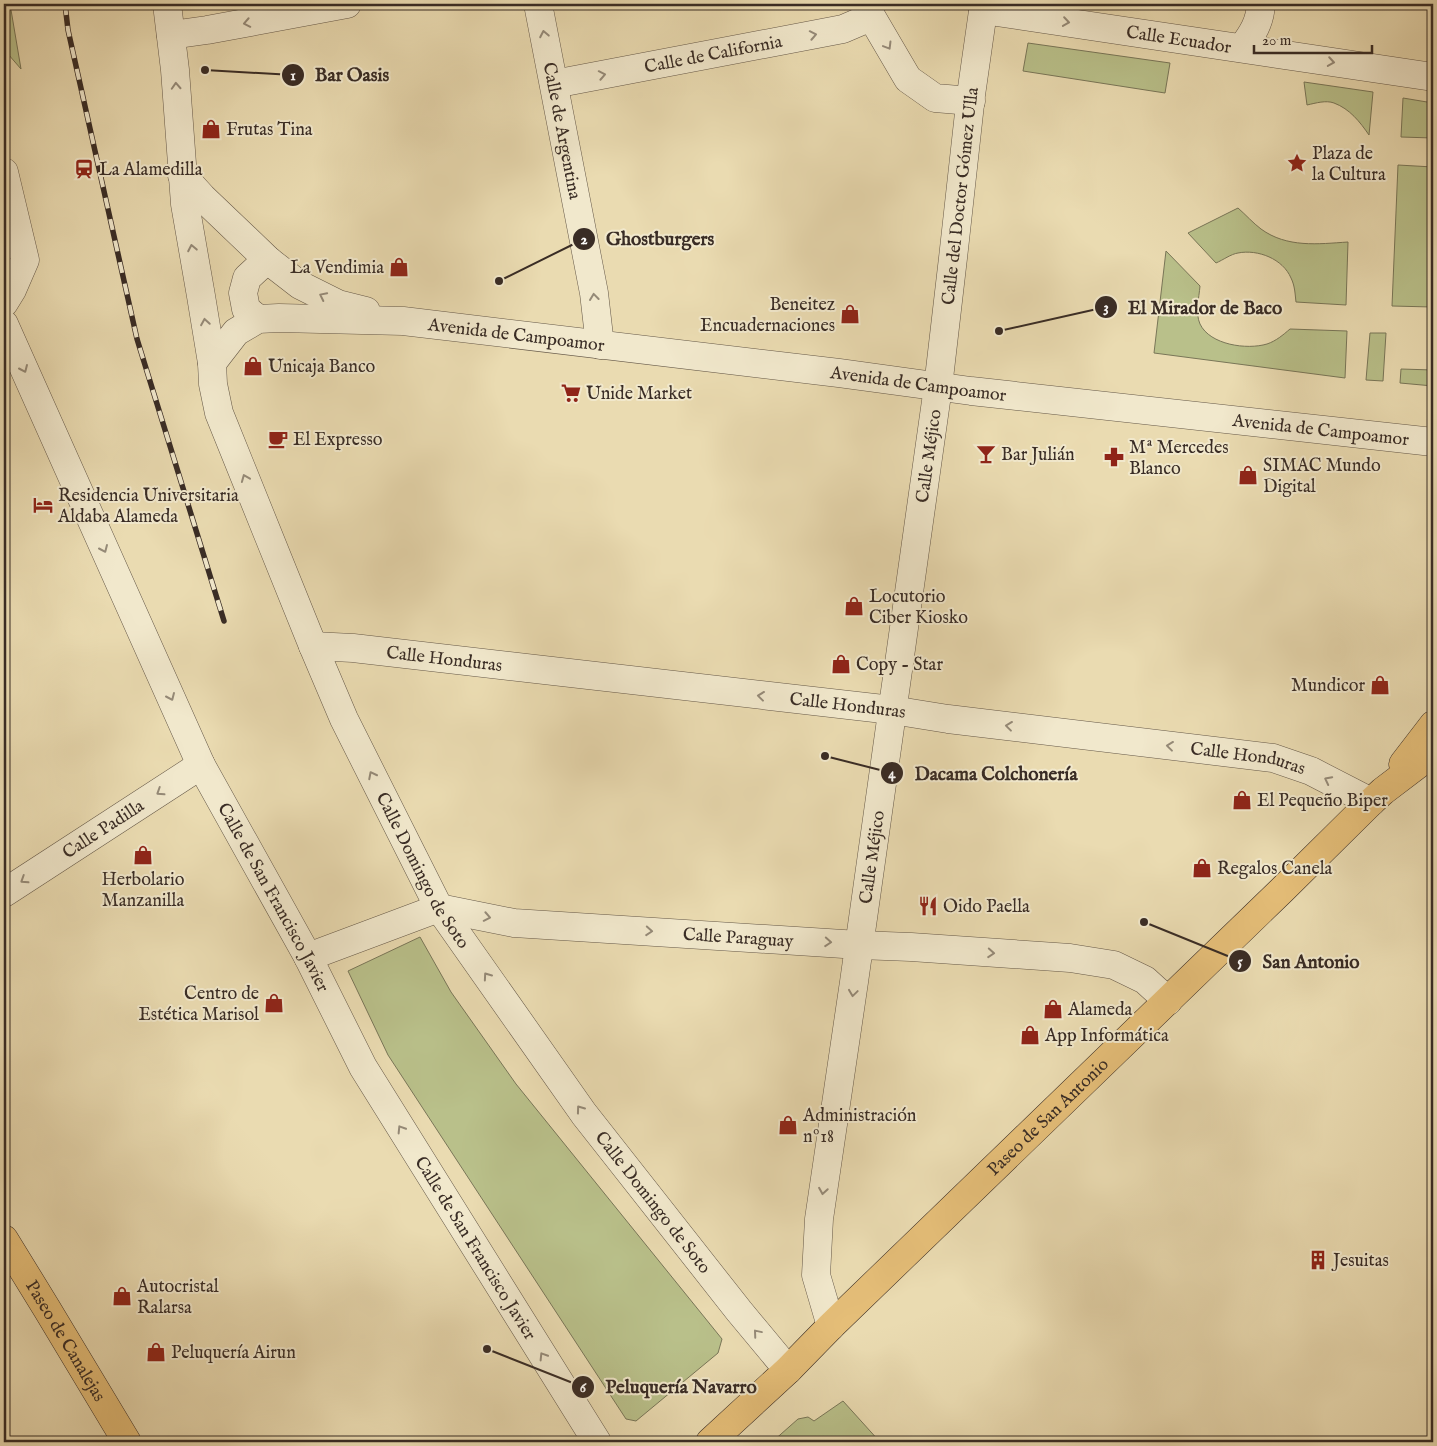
<svg xmlns="http://www.w3.org/2000/svg" width="1437" height="1446" viewBox="0 0 1437 1446" font-family="'IM FELL English',serif">
<style>
.green{fill:#b9c08a;stroke:#797658}
.lines{fill:none;stroke-linecap:round;stroke-linejoin:round}
.minor-casing{stroke:#655848;stroke-width:29}
.major-casing{stroke:#392c25;stroke-width:29}
.highway-casing{stroke:#392c25;stroke-width:29}
.minor{stroke:#f1e8cc;stroke-width:28}
.major{stroke:#e5be78;stroke-width:28}
.highway{stroke:#e5be78;stroke-width:28}
.rail-casing{stroke:#392c25;stroke-width:5.5}
.rail{stroke:#f1e8cc;stroke-width:4;stroke-dasharray:11;stroke-linecap:butt}
.oneway{stroke:#958a78}
.labels{text-anchor:middle;stroke-width:4;stroke-linejoin:round;paint-order:stroke}
.street-label{font-size:18px;fill:#392c25;stroke:#f1e8cc}
.poi-label{font-size:18px;fill:#392c25;stroke:#f1e8cc;text-anchor:start}
.leader{fill:none;stroke:#392c25;stroke-width:2}
.callout-dot{fill:#392c25;stroke:#f1e8cc;stroke-width:2}
.mark-label{font-size:15px;text-anchor:middle;font-weight:bold;fill:#fff}
.callout-label{font-size:19px;text-anchor:middle;font-weight:bold;fill:#392c25;stroke:#f1e8cc;stroke-width:4;stroke-linejoin:round;paint-order:stroke}
</style>
<rect width="100%" height="100%" fill="#eadbb1"/>
<filter id="stains"><feTurbulence type="fractalNoise" baseFrequency=".004" numOctaves="4"/><feColorMatrix values="0 0 0 0 .2 0 0 0 0 .09 0 0 0 0 .02 0 0 0 .5 -.17"/></filter>
<radialGradient id="worn" r=".72"><stop offset=".6" stop-color="#630" stop-opacity="0"/><stop offset="1" stop-color="#630" stop-opacity=".3"/></radialGradient>
<path class="green" d="M4 4H10L21 69 8 54 4 35Z
M1028 43 1170 63 1165 93 1023 71Z
M1304 82 1373 92 1369 135C1360 122 1350 109 1334 103 1326 100 1316 103 1307 105Z
M1403 98 1433 103V138L1401 137Z
M1398 165 1433 167 1432 307 1392 306Z
M1238 208C1246 215 1253 223 1261 229 1287 248 1318 244 1348 242L1346 305 1296 302C1295 294 1295 286 1291 278 1283 259 1258 249 1238 253 1231 254 1223 260 1216 263L1188 233Z
M1166 251 1200 286C1199 298 1195 313 1200 324 1210 345 1247 350 1267 344 1276 341 1283 335 1290 329L1347 331 1345 378 1154 353Z
M1370 333H1386L1383 381 1366 380Z
M1401 369 1433 370V386L1400 383Z
M420 937 451 992 516 1084 722 1339 718 1353 636 1421 626 1419 388 1055 348 971Z
M843 1401 880 1442H772L798 1419 808 1417 814 1421Z"/>
<g class="lines">
<defs>
<g id="minor">
<path id="s1" d="M167 4 175 70 185 204 201 296 212 363 213 384 219 413 313 646 344 719 439 908 584 1114 739 1311 788 1370"/>
<path id="s2" d="M538 4 594 293 600 345"/>
<path d="M864 4 908 79 935 98 971 101"/>
<path id="s3" d="M983 10 1433 77"/>
<path d="M171 35 207 30 347 4"/>
<path d="M1242 48C1253 33 1260 22 1261 4"/>
<path id="s4" d="M554 84 843 29 871 17"/>
<path d="M4 172 25 260 12 290 4 303"/>
<path d="M182 175 202 197 269 261 300 285 338 304 366 311"/>
<path d="M258 319 246 309 243 293 247 278 260 266 269 261"/>
<path id="s5" d="M4 324 201 765 308 957 363 1067 597 1442"/>
<path id="s6" d="M212 363 236 332 258 319 279 318 403 321 839 373 971 391 1433 442"/>
<path id="s7" d="M313 646 353 648 892 710 948 719 1273 758 1311 771 1371 802"/>
<path id="s8" d="M4 893 201 765"/>
<path id="s9" d="M308 957 439 908 514 923 859 945 911 947 1070 958 1114 965 1145 980 1168 1001"/>
<path id="s10" d="M831 1326 816 1275 819 1219 854 982 938 387 953 258 971 95 984 4"/>
</g>
<g id="major">
<path d="M1403 764 1433 725"/>
<path id="s11" d="M710 1442 788 1370 831 1326 1282 890 1371 802 1383 791 1433 753"/>
</g>
<g id="highway">
<path id="s12" d="M4 1239 47 1309 127 1442"/>
</g>
</defs>
<use href="#minor" class="minor-casing"/>
<use href="#major" class="major-casing"/>
<use href="#highway" class="highway-casing"/>
<use href="#minor" class="minor"/>
<use href="#major" class="major"/>
<use href="#highway" class="highway"/>
<defs>
<path id="rail" d="M65 4 68 30 137 339 224 621"/>
</defs>
<use href="#rail" class="rail-casing"/>
<use href="#rail" class="rail"/>
</g>
<defs><path id="oneway-chevron" d="M-2-3.5L2.5 0L-2 3.5" fill="none" stroke-width="1.6" stroke-linecap="round" stroke-linejoin="round" transform="scale(1.25)"/></defs>
<g class="oneway">
<use href="#oneway-chevron" transform="translate(1066 22) rotate(8)"/>
<use href="#oneway-chevron" transform="translate(247 23) rotate(169)"/>
<use href="#oneway-chevron" transform="translate(544 34) rotate(-101)"/>
<use href="#oneway-chevron" transform="translate(813 35) rotate(-11)"/>
<use href="#oneway-chevron" transform="translate(888 46) rotate(59)"/>
<use href="#oneway-chevron" transform="translate(1331 62) rotate(9)"/>
<use href="#oneway-chevron" transform="translate(602 75) rotate(-11)"/>
<use href="#oneway-chevron" transform="translate(176 86) rotate(-93)"/>
<use href="#oneway-chevron" transform="translate(192 248) rotate(-101)"/>
<use href="#oneway-chevron" transform="translate(323 296) rotate(-154)"/>
<use href="#oneway-chevron" transform="translate(594 297) rotate(-97)"/>
<use href="#oneway-chevron" transform="translate(205 322) rotate(-99)"/>
<use href="#oneway-chevron" transform="translate(24 369) rotate(66)"/>
<use href="#oneway-chevron" transform="translate(245 478) rotate(-112)"/>
<use href="#oneway-chevron" transform="translate(104 549) rotate(66)"/>
<use href="#oneway-chevron" transform="translate(761 696) rotate(-173)"/>
<use href="#oneway-chevron" transform="translate(171 697) rotate(66)"/>
<use href="#oneway-chevron" transform="translate(1009 726) rotate(-173)"/>
<use href="#oneway-chevron" transform="translate(1170 746) rotate(-173)"/>
<use href="#oneway-chevron" transform="translate(372 775) rotate(-117)"/>
<use href="#oneway-chevron" transform="translate(1328 780) rotate(-153)"/>
<use href="#oneway-chevron" transform="translate(160 792) rotate(147)"/>
<use href="#oneway-chevron" transform="translate(24 880) rotate(147)"/>
<use href="#oneway-chevron" transform="translate(487 917) rotate(11)"/>
<use href="#oneway-chevron" transform="translate(649 931) rotate(4)"/>
<use href="#oneway-chevron" transform="translate(828 942) rotate(4)"/>
<use href="#oneway-chevron" transform="translate(991 953) rotate(4)"/>
<use href="#oneway-chevron" transform="translate(487 976) rotate(-125)"/>
<use href="#oneway-chevron" transform="translate(853 993) rotate(98)"/>
<use href="#oneway-chevron" transform="translate(580 1109) rotate(-126)"/>
<use href="#oneway-chevron" transform="translate(401 1129) rotate(-122)"/>
<use href="#oneway-chevron" transform="translate(823 1191) rotate(99)"/>
<use href="#oneway-chevron" transform="translate(757 1333) rotate(-130)"/>
<use href="#oneway-chevron" transform="translate(543 1356) rotate(-122)"/>
</g>
<defs>
<symbol id="shop-bare" viewBox="-9 -9 18 18"><path d="M-5-2.5h2.3a2.7 3.5 0 0 1 5.4 0H5L5.5 6h-11ZM-1.5-2.5h3a1.5 2.3 0 0 0-3 0Z" fill="#8f2418" stroke="#f1e8cc" stroke-width="2.5" paint-order="stroke"/></symbol>
<symbol id="sight-bare" viewBox="-9 -9 18 18"><path d="M0-6L1.8-2.2L6-1.7L2.9 1.2L3.7 5.4L0 3.3L-3.7 5.4L-2.9 1.2L-6-1.7L-1.8-2.2Z" fill="#8f2418" stroke="#f1e8cc" stroke-width="2.5" paint-order="stroke"/></symbol>
<symbol id="station-bare" viewBox="-9 -9 18 18"><path d="M-3-6H3Q5-6 5-4V2Q5 4 3 4L4.5 6H3L1.5 4h-3L-3 6H-4.5L-3 4Q-5 4-5 2V-4Q-5-6-3-6ZM-3.5-4v3h7v-3ZM-3.5 1v1.5H-2V1ZM2 1v1.5H3.5V1Z" fill="#8f2418" stroke="#f1e8cc" stroke-width="2.5" paint-order="stroke"/></symbol>
<symbol id="supermarket-bare" viewBox="-9 -9 18 18"><path d="M-6-5.5h2.5l.6 2H6L4.5 2H-2.5L-4.4-4H-6ZM-1.5 3.2a1.3 1.3 0 1 0 .1 0ZM3 3.2a1.3 1.3 0 1 0 .1 0Z" fill="#8f2418" stroke="#f1e8cc" stroke-width="2.5" paint-order="stroke"/></symbol>
<symbol id="cafe-bare" viewBox="-9 -9 18 18"><path d="M-5.5-4.5H6V0H3Q3 3.5 0 3.5H-2.5Q-5.5 3.5-5.5 0ZM3-3.2v2h1.7v-2ZM-6 4.5H4V6H-6Z" fill="#8f2418" stroke="#f1e8cc" stroke-width="2.5" paint-order="stroke"/></symbol>
<symbol id="bar-bare" viewBox="-9 -9 18 18"><path d="M-6-5H6L.8 .8V4.5H3.5V6h-7V4.5H-.8V.8Z" fill="#8f2418" stroke="#f1e8cc" stroke-width="2.5" paint-order="stroke"/></symbol>
<symbol id="pharmacy-bare" viewBox="-9 -9 18 18"><path d="M-2-6h4v4h4v4h-4v4h-4v-4h-4v-4h4Z" fill="#8f2418" stroke="#f1e8cc" stroke-width="2.5" paint-order="stroke"/></symbol>
<symbol id="hotel-bare" viewBox="-9 -9 18 18"><path d="M-6-4.5h1.5V1H6V5H4.5V3h-9V5H-6ZM-4 0a1.8 1.8 0 1 1 3.6 0ZM.5 0V-2.5h3Q6-2.5 6 0Z" fill="#8f2418" stroke="#f1e8cc" stroke-width="2.5" paint-order="stroke"/></symbol>
<symbol id="restaurant-bare" viewBox="-9 -9 18 18"><path d="M-5-6h1v4h1v-4h1v4h1v-4h1v5L-1.5 .5V6h-2V.5L-5-1ZM5-6V6H3V1.5H1.5Q1.5-4 5-6Z" fill="#8f2418" stroke="#f1e8cc" stroke-width="2.5" paint-order="stroke"/></symbol>
<symbol id="building-bare" viewBox="-9 -9 18 18"><path d="M-4-6H4V6H1V3H-1V6H-4ZM-2.5-4.3h1.7v1.8h-1.7ZM.8-4.3h1.7v1.8H.8ZM-2.5-1h1.7V.8h-1.7ZM.8-1h1.7V.8H.8Z" fill="#8f2418" stroke="#f1e8cc" stroke-width="2.5" paint-order="stroke"/></symbol>
</defs>
<g fill-rule="evenodd">
<use href="#shop-bare" x="197" y="115" width="28" height="28"/>
<use href="#sight-bare" x="1283" y="149" width="28" height="28"/>
<use href="#station-bare" x="70" y="155" width="28" height="28"/>
<use href="#shop-bare" x="385" y="253" width="28" height="28"/>
<use href="#shop-bare" x="836" y="300" width="28" height="28"/>
<use href="#shop-bare" x="239" y="352" width="28" height="28"/>
<use href="#supermarket-bare" x="557" y="379" width="28" height="28"/>
<use href="#cafe-bare" x="264" y="425" width="28" height="28"/>
<use href="#bar-bare" x="972" y="440" width="28" height="28"/>
<use href="#pharmacy-bare" x="1100" y="443" width="28" height="28"/>
<use href="#shop-bare" x="1234" y="461" width="28" height="28"/>
<use href="#hotel-bare" x="29" y="491" width="28" height="28"/>
<use href="#shop-bare" x="840" y="592" width="28" height="28"/>
<use href="#shop-bare" x="827" y="650" width="28" height="28"/>
<use href="#shop-bare" x="1366" y="671" width="28" height="28"/>
<use href="#shop-bare" x="1228" y="786" width="28" height="28"/>
<use href="#shop-bare" x="129" y="841" width="28" height="28"/>
<use href="#shop-bare" x="1188" y="854" width="28" height="28"/>
<use href="#restaurant-bare" x="914" y="892" width="28" height="28"/>
<use href="#shop-bare" x="260" y="989" width="28" height="28"/>
<use href="#shop-bare" x="1039" y="995" width="28" height="28"/>
<use href="#shop-bare" x="1016" y="1021" width="28" height="28"/>
<use href="#shop-bare" x="774" y="1111" width="28" height="28"/>
<use href="#building-bare" x="1304" y="1246" width="28" height="28"/>
<use href="#shop-bare" x="108" y="1282" width="28" height="28"/>
<use href="#shop-bare" x="142" y="1338" width="28" height="28"/>
</g>
<g class="labels">
<g class="street-label">
<text dy="6" stroke="none"><textPath href="#s3" startOffset="198">Calle Ecuador</textPath></text>
<text dy="6" stroke="none"><textPath href="#s4" startOffset="162">Calle de California</textPath></text>
<text dy="6" stroke="none"><textPath href="#s2" startOffset="129">Calle de Argentina</textPath></text>
<text dy="6" stroke="none"><textPath href="#s10" startOffset="1142">Calle del Doctor Gómez Ulla</textPath></text>
<text dy="6" stroke="none"><textPath href="#s6" startOffset="324">Avenida de Campoamor</textPath></text>
<text dy="6" stroke="none"><textPath href="#s6" startOffset="729">Avenida de Campoamor</textPath></text>
<text dy="6" stroke="none"><textPath href="#s6" startOffset="1134">Avenida de Campoamor</textPath></text>
<text dy="6" stroke="none"><textPath href="#s10" startOffset="880">Calle Méjico</textPath></text>
<text dy="6" stroke="none"><textPath href="#s7" startOffset="132">Calle Honduras</textPath></text>
<text dy="6" stroke="none"><textPath href="#s7" startOffset="538">Calle Honduras</textPath></text>
<text dy="6" stroke="none"><textPath href="#s7" startOffset="942">Calle Honduras</textPath></text>
<text dy="6" stroke="none"><textPath href="#s8" startOffset="118">Calle Padilla</textPath></text>
<text dy="6" stroke="none"><textPath href="#s10" startOffset="475">Calle Méjico</textPath></text>
<text dy="6" stroke="none"><textPath href="#s1" startOffset="914">Calle Domingo de Soto</textPath></text>
<text dy="6" stroke="none"><textPath href="#s5" startOffset="634">Calle de San Francisco Javier</textPath></text>
<text dy="6" stroke="none"><textPath href="#s9" startOffset="441">Calle Paraguay</textPath></text>
<text dy="6" stroke="none"><textPath href="#s11" startOffset="469">Paseo de San Antonio</textPath></text>
<text dy="6" stroke="none"><textPath href="#s1" startOffset="1319">Calle Domingo de Soto</textPath></text>
<text dy="6" stroke="none"><textPath href="#s5" startOffset="1039">Calle de San Francisco Javier</textPath></text>
<text dy="6" stroke="none"><textPath href="#s12" startOffset="119">Paseo de Canalejas</textPath></text>
</g>
<g class="poi-label">
<text x="226" y="135">Frutas Tina</text>
<text x="1312" y="159">Plaza de<tspan x="1312" dy="21">la Cultura</tspan></text>
<text x="99" y="175">La Alamedilla</text>
<text x="384" y="273" text-anchor="end">La Vendimia</text>
<text x="835" y="310" text-anchor="end">Beneitez<tspan x="835" dy="21">Encuadernaciones</tspan></text>
<text x="268" y="372">Unicaja Banco</text>
<text x="586" y="399">Unide Market</text>
<text x="293" y="445">El Expresso</text>
<text x="1129" y="453">Mª Mercedes<tspan x="1129" dy="21">Blanco</tspan></text>
<text x="1001" y="460">Bar Julián</text>
<text x="1263" y="471">SIMAC Mundo<tspan x="1263" dy="21">Digital</tspan></text>
<text x="58" y="501">Residencia Universitaria<tspan x="58" dy="21">Aldaba Alameda</tspan></text>
<text x="869" y="602">Locutorio<tspan x="869" dy="21">Ciber Kiosko</tspan></text>
<text x="856" y="670">Copy - Star</text>
<text x="1365" y="691" text-anchor="end">Mundicor</text>
<text x="1257" y="806">El Pequeño Biper</text>
<text x="1217" y="874">Regalos Canela</text>
<text x="143" y="885" text-anchor="middle">Herbolario<tspan x="143" dy="21">Manzanilla</tspan></text>
<text x="943" y="912">Oido Paella</text>
<text x="259" y="999" text-anchor="end">Centro de<tspan x="259" dy="21">Estética Marisol</tspan></text>
<text x="1068" y="1015">Alameda</text>
<text x="1045" y="1041">App Informática</text>
<text x="803" y="1121">Administración<tspan x="803" dy="21">nº18</tspan></text>
<text x="1333" y="1266">Jesuitas</text>
<text x="137" y="1292">Autocristal<tspan x="137" dy="21">Ralarsa</tspan></text>
<text x="171" y="1358">Peluquería Airun</text>
</g>
</g>
<path class="leader" d="M205 70L293 75M499 281L584 239M999 331L1106 307M825 756L892 773M1144 922L1240 961M487 1349L583 1387"/>
<g class="callout-dot">
<circle cx="205" cy="70" r="5"/>
<circle cx="499" cy="281" r="5"/>
<circle cx="999" cy="331" r="5"/>
<circle cx="825" cy="756" r="5"/>
<circle cx="1144" cy="922" r="5"/>
<circle cx="487" cy="1349" r="5"/>
<circle cx="293" cy="75" r="12"/>
<circle cx="584" cy="239" r="12"/>
<circle cx="1106" cy="307" r="12"/>
<circle cx="892" cy="773" r="12"/>
<circle cx="1240" cy="961" r="12"/>
<circle cx="583" cy="1387" r="12"/>
</g>
<g class="mark-label">
<text x="293" y="80">1</text>
<text x="584" y="244">2</text>
<text x="1106" y="312">3</text>
<text x="892" y="778">4</text>
<text x="1240" y="966">5</text>
<text x="583" y="1392">6</text>
</g>
<g class="callout-label">
<text x="352" y="81">Bar Oasis</text>
<text x="660" y="245">Ghostburgers</text>
<text x="1205" y="314">El Mirador de Baco</text>
<text x="996" y="780">Dacama Colchonería</text>
<text x="1311" y="968">San Antonio</text>
<text x="681" y="1393">Peluquería Navarro</text>
</g>
<rect width="1437" height="1446" fill="none" stroke="#eadbb1" stroke-width="20"/>
<rect x="5" y="5" width="1427" height="1436" fill="none" stroke="#392c25" stroke-width="2.5"/>
<rect x="10" y="10" width="1417" height="1426" fill="none" stroke="#392c25"/>
<path d="M1254 45v8h118v-8" fill="none" stroke="#392c25" stroke-width="2.5"/>
<text x="1262" y="45" font-size="15" fill="#392c25" stroke="#f1e8cc" stroke-width="4" paint-order="stroke">20 m</text>
<rect width="100%" height="100%" filter="url(#stains)"/>
<rect width="100%" height="100%" fill="url(#worn)"/>
</svg>
